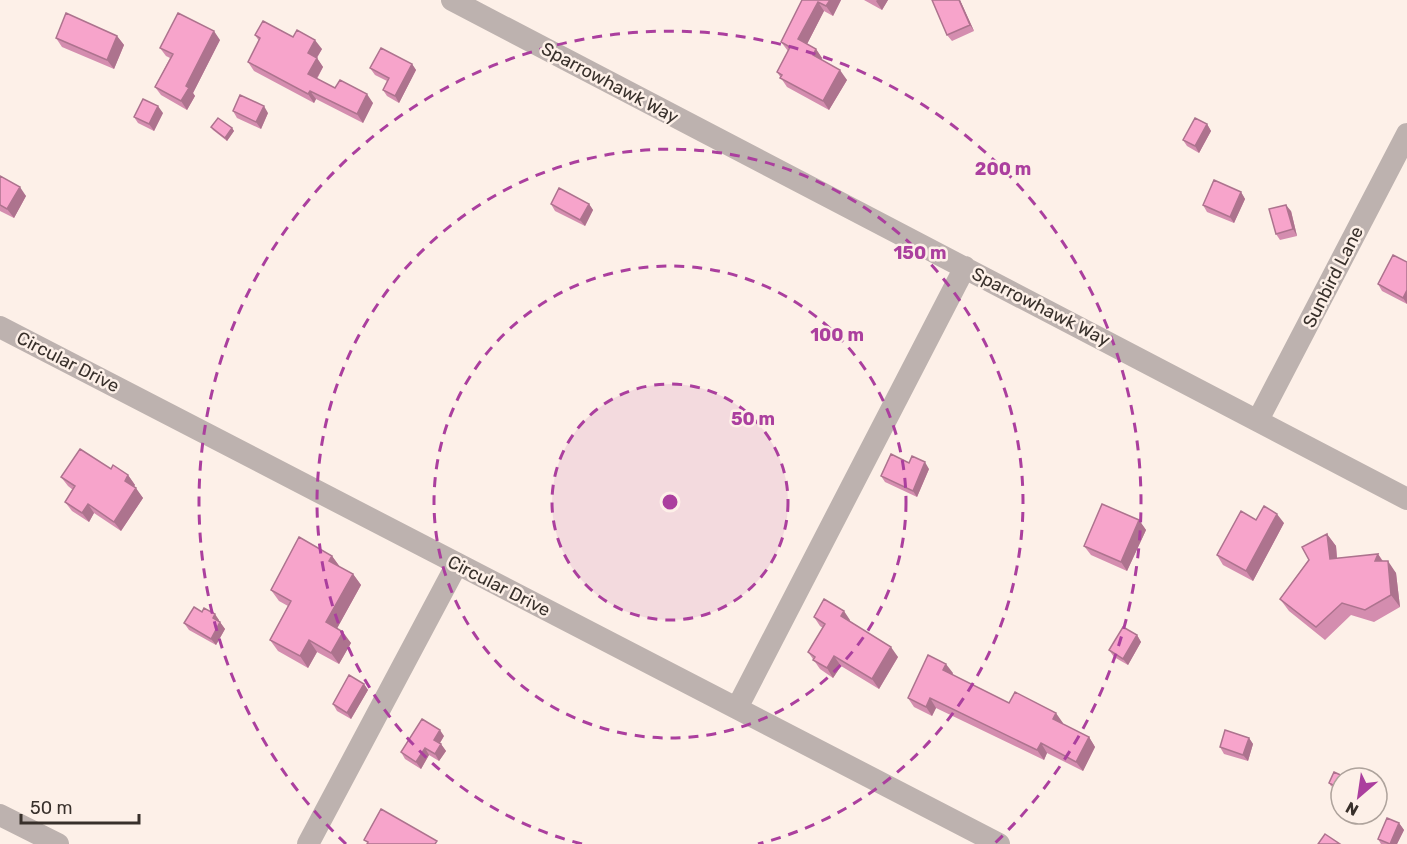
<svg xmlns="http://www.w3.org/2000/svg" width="1407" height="844" viewBox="0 0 1407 844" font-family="Rubik,sans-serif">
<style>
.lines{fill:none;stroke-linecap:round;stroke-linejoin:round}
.minor{stroke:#bdb2af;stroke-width:22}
.wall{fill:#d48daf}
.shaded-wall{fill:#ad738e}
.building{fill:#f7a4cb;stroke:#ad738e;stroke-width:1.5}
.ring{fill:none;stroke:#ab3f9e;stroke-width:3;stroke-dasharray:10 8}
.labels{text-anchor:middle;stroke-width:5;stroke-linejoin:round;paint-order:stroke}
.street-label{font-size:18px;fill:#38302b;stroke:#fdf0e8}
.centre{fill:#ab3f9e;stroke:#fdf0e8;stroke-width:3}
.ring-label{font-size:18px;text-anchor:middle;font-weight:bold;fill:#ab3f9e;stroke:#fdf0e8;stroke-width:5;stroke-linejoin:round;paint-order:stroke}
</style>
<rect width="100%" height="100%" fill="#fdf0e8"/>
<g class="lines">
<path class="minor" d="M452 0 1407 499
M0 327 999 844
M1258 420 1407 134
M737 708 965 267
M0 815 58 844
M308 844 457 564"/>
</g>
<path class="wall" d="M802 0H841L833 16 824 11 807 44 816 49 822 58 821 60 847 80 829 110 787 87 777 72 788 51 781 42Z
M864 0H888L882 10Z
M932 0H960L974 31 952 41 947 35Z
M255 35 293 37 322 49 317 58 323 67 317 79 335 88 373 103 363 123 316 99 314 103 254 71 248 62 259 41Z
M117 36 124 45 114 69 62 47 56 38Z
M220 40 193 93 195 96 187 110 161 95 155 87 170 58 166 56 160 48Z
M412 64 416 70 399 103 387 96 383 90 387 81 375 75 370 68Z
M233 111 268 113 261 129 237 118Z
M163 113 154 131 138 123 134 117Z
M1207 124 1211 131 1199 153 1187 146 1183 140Z
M211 127 232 128 234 131 227 141 213 130Z
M0 176 26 196 14 218 0 211Z
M1241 192 1245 199 1234 223 1207 212 1203 205Z
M551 204H589L593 210 585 226 555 211Z
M1291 211 1297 236 1280 240 1276 234Z
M1407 262V304L1382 291 1378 284Z
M909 463 929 469 917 497 885 482 881 476Z
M111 469 128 475 135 485 134 487 143 498 121 531 94 513 89 522 72 511 65 502 73 490 68 486 61 477Z
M1139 520 1146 530 1127 571 1091 555 1084 546Z
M1256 520 1284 523 1253 581 1223 565 1217 555Z
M1327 534 1336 546 1337 558 1378 554 1383 561 1396 573 1400 607 1374 622 1351 615 1325 640 1289 611 1280 599Z
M332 556 340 567 353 574 361 585 337 628 351 643 339 664 317 652 308 668 278 651 270 640 288 606 279 601 271 590Z
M202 612 219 620V621L225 629 216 645 189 630 184 623Z
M814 617 850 620V621L898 657 879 689 841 666 833 678 820 669 808 652 823 628 820 626Z
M1137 635 1141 642 1128 665 1114 657 1109 650Z
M953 673 952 675 1009 703 1063 723 1062 724 1089 737 1095 747 1083 771 1047 753 1044 760 936 708 932 716 914 707 908 698Z
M364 684 368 690 351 719 337 711 333 704Z
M444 736 440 743 446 751 439 761 429 755 421 769 405 759 401 752Z
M1249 738 1253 744 1248 761 1224 754 1220 747Z
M1341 778V791L1331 786 1329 783Z
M1399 823 1404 830 1397 844H1381L1378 839Z"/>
<path class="shaded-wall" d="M830 0H841L833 16 826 6Z
M877 0H888L882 10 876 1Z
M959 0H960L974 31 970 25Z
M818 2 824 11 805 48 798 39Z
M214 31 220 40 193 93 195 96 187 110 181 101 186 86Z
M117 36 124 45 114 69 107 60Z
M315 40 322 49 314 62 308 53Z
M816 49 822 58 819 64 813 55Z
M317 58 323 67 314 83 308 74Z
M412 64 416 70 399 103 395 96Z
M840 70 847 80 829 110 823 101Z
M310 91 316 99 314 103 308 94Z
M367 94 373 103 363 123 357 114Z
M158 106 163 113 154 131 149 124Z
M264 106 268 113 261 129 256 122Z
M1207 124 1211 131 1199 153 1195 146Z
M232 128 234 131 227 141 225 138Z
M20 187 26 196 14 218 7 209Z
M1241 192 1245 199 1234 223 1230 217Z
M589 204 593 210 585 226 580 220Z
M1286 205 1291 211 1297 236 1293 229Z
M1407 290V304L1403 298Z
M925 462 929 469 917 497 913 491Z
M128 475 135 485 131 490 125 481Z
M136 488 143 498 121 531 114 522Z
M88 504 94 513 89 522 82 513Z
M1277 514 1284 523 1253 581 1246 571Z
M1139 520 1146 530 1127 571 1121 562Z
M1327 534 1336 546 1338 572 1330 559Z
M1378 554 1386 567 1375 561Z
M332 556 340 567 329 561Z
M1388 561 1396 573 1400 607 1391 595Z
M353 574 361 585 334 634 326 622Z
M844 611 850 620 847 625 841 616Z
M215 614 219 620 217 624 213 618Z
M220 622 225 629 216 645 211 639Z
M343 632 351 643 339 664 331 653Z
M1137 635 1141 642 1128 665 1123 659Z
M309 640 317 652 308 668 300 656Z
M891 647 898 657 879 689 872 679Z
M834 656 841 666 833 678 827 668Z
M946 664 953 673 950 680 943 670Z
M364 684 368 690 351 719 347 713Z
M930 698 936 708 932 716 926 707Z
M1056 713 1063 723 1060 729 1053 719Z
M440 730 444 736 438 746 434 740Z
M1089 737 1095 747 1083 771 1076 762Z
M1249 738 1253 744 1248 761 1243 755Z
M1041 743 1047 753 1044 760 1037 750Z
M441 744 446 751 439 761 435 754Z
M425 748 429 755 421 769 416 762Z
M1399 823 1404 830 1397 844H1390Z"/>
<path class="building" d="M802 0H830L826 6 818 2 798 39 816 49 813 55 840 70 823 101 780 78 782 75 777 72 790 47 781 42Z
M932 0H959L970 25 947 35Z
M66 13 117 36 107 60 56 38Z
M178 13 214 31 186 86 189 88 181 101 155 87 173 54 160 48Z
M263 21 293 37 297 30 315 40 308 53 317 58 308 74 335 88 340 80 367 94 357 114 310 91 308 94 248 62 260 38 255 35Z
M381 48 412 64 395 96 383 90 389 78 370 68Z
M240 95 264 106 256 122 233 111Z
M143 99 158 106 149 124 134 117Z
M218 118 232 128 225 138 211 127Z
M1195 118 1207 124 1195 146 1183 140Z
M0 176 20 187 7 209 0 205Z
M1214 180 1241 192 1230 217 1203 205Z
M559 188 589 204 580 220 551 204Z
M1286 205 1293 229 1276 234 1269 209Z
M1393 255 1407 262V290L1403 298 1378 284Z
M80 449 111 469 113 465 128 475 125 481 136 488 114 522 88 504 82 513 65 502 75 486 61 477Z
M891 454 909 463 912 456 925 462 913 491 881 476Z
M1102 504 1139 520 1121 562 1084 546Z
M1264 506 1277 514 1246 571 1217 555 1241 511 1256 520Z
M1327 534 1330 559 1378 554 1375 561H1388L1391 595 1365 610 1342 603 1316 627 1280 599 1309 560 1302 547Z
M299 537 332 556 329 561 353 574 326 622 343 632 331 653 309 640 300 656 270 640 291 601 271 590Z
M824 599 844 611 841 616 891 647 872 679 834 656 827 668 813 660 815 657 808 652 825 624 814 617Z
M194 607 202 612 204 608 215 614 213 618 220 622 211 639 184 623Z
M1123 627 1137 635 1123 659 1109 650Z
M928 655 946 664 943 670 1009 703 1015 692 1056 713 1053 719 1089 737 1076 762 1041 743 1037 750 930 698 926 707 908 698Z
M349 675 364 684 347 713 333 704Z
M422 719 440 730 434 740 441 744 435 754 425 748 416 762 401 752Z
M1225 730 1249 738 1243 755 1220 747Z
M1334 772 1347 778H1341V789L1329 783Z
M381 809 437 841 435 844H367L368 842 364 840Z
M1387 818 1399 823 1390 844 1378 839Z
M1325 834 1340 844H1318Z"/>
<circle cx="670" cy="502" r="118" fill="#ab3f9e" fill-opacity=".12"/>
<g class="ring">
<circle cx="670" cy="502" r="118"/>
<circle cx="670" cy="502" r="236"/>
<path d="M582 844A353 353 0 1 1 758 844"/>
<path d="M346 844A471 471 0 1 1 994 844"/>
</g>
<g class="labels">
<g class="street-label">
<text transform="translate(610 83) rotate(28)" y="6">Sparrowhawk Way</text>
<text transform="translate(1333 277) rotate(-63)" y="6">Sunbird Lane</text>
<text transform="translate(1041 307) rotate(27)" y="6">Sparrowhawk Way</text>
<text transform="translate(68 362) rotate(27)" y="6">Circular Drive</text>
<text transform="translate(499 586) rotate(27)" y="6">Circular Drive</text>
</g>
</g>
<circle cx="670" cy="502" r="9" class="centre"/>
<g class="ring-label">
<text x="1003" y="175">200 m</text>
<text x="920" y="259">150 m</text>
<text x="837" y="341">100 m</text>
<text x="753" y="425">50 m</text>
</g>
<g transform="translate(1359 796) rotate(209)"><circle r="28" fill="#fdf0e8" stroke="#aea39c" stroke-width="1.5"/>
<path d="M0-4.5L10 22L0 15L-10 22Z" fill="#ab3f9e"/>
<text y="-9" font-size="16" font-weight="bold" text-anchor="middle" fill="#38302b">N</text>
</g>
<path d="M21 814v9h118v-9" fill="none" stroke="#38302b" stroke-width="3"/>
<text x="30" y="814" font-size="18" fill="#38302b" stroke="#fdf0e8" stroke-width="4.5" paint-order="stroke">50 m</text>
</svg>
